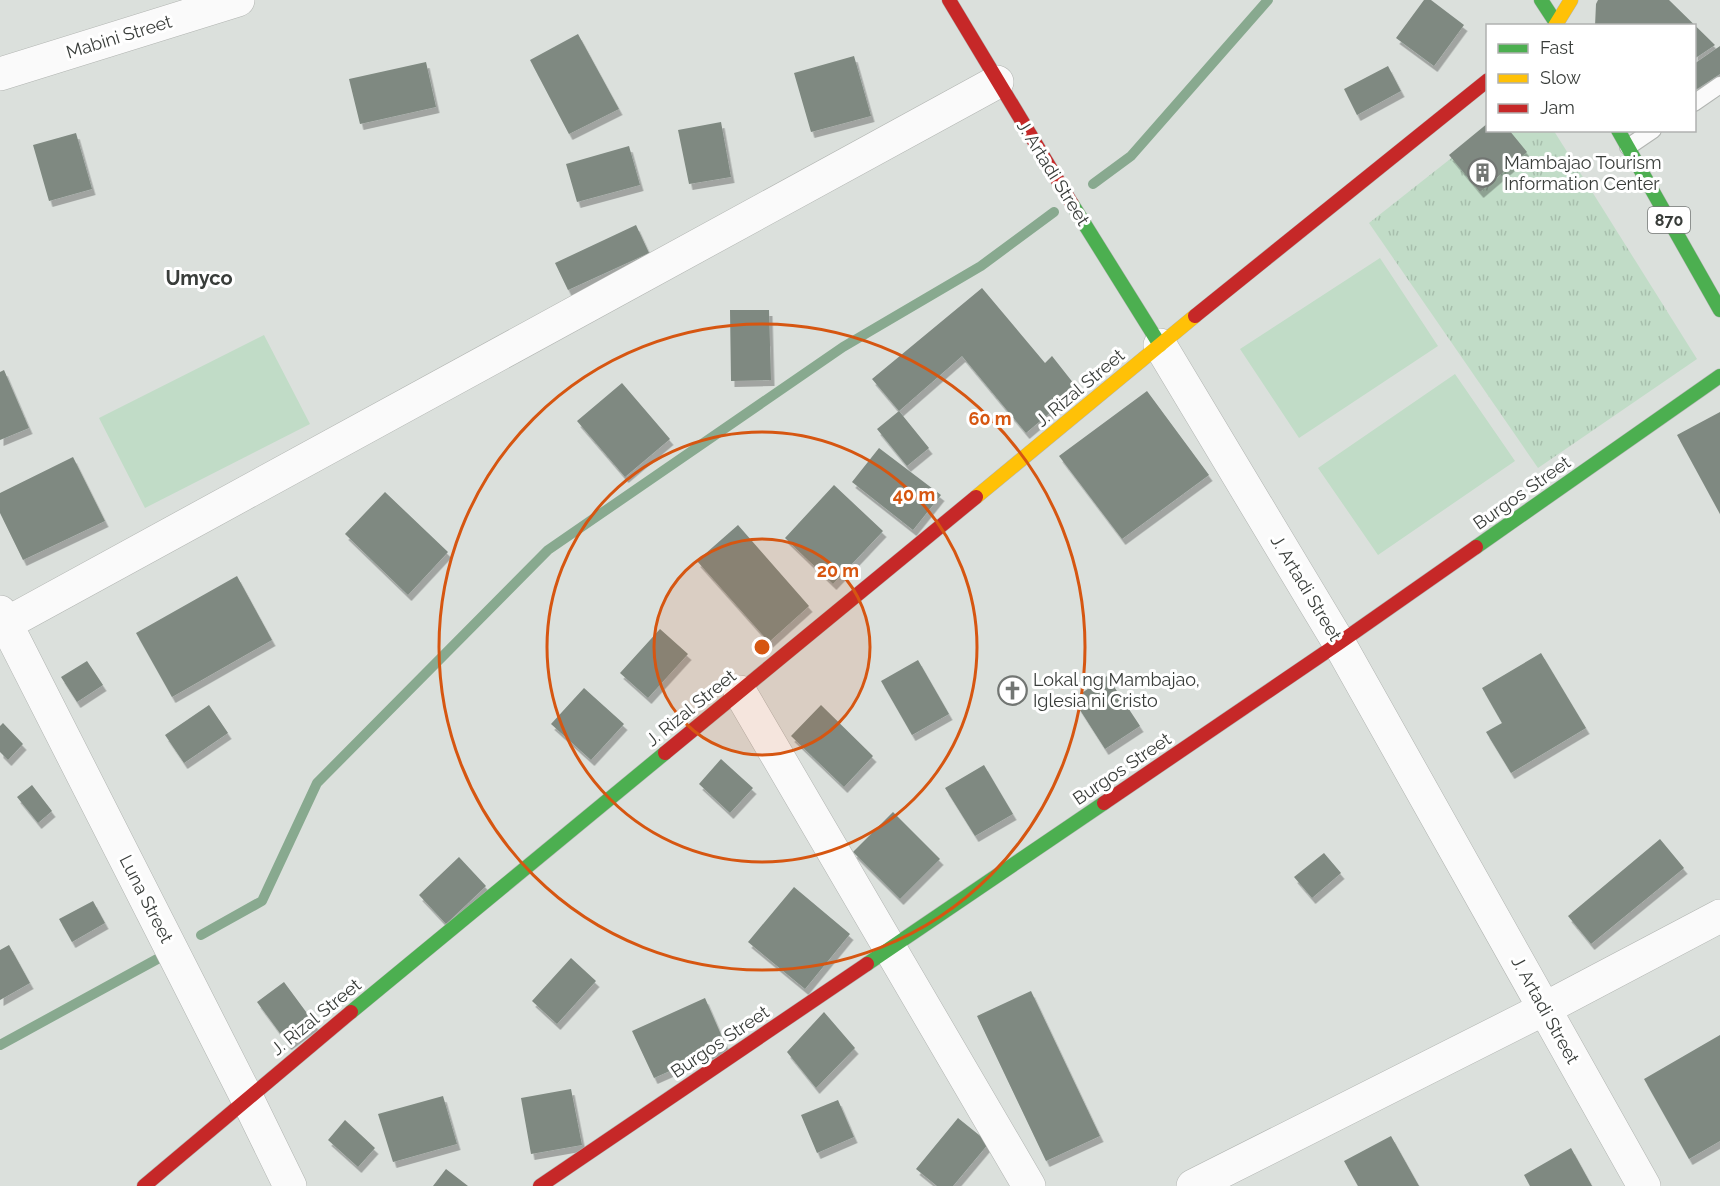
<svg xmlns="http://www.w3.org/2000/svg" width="1720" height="1186" viewBox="0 0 1720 1186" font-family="Raleway,sans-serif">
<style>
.park{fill:url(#park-tufts)}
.pitch{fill:#c1dcc7}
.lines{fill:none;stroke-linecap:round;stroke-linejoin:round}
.stream{stroke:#88a98f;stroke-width:10}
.building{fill:#7f8981;filter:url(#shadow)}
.lane-casing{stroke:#b1b4b1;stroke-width:18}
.street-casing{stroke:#b1b4b1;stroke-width:34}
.fast-casing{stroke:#b1b4b1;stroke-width:15}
.slow-casing{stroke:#b1b4b1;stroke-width:15}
.jam-casing{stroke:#b1b4b1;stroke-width:15}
.lane{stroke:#fafafa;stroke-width:16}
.street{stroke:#fafafa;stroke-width:33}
.fast{stroke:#4caf50;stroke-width:14}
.slow{stroke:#ffc107;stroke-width:14}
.jam{stroke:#c62828;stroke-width:14}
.ring{fill:none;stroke:#d65611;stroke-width:3}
.labels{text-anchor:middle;stroke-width:6;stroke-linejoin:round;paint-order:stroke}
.shield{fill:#fff;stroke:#747775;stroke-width:1.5}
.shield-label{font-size:16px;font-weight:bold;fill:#393d3a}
.street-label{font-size:18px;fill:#393d3a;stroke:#fff}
.poi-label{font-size:18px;fill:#393d3a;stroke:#fff;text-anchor:start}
.neighbourhood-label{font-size:20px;font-weight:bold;fill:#393d3a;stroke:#fff}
.centre{fill:#d65611;stroke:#fff;stroke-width:3}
.ring-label{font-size:18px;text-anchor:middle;font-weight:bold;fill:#d65611;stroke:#fff;stroke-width:6;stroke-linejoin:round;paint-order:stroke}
</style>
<defs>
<pattern id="park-tufts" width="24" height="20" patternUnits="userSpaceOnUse" patternTransform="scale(1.5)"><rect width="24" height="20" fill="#c1dcc7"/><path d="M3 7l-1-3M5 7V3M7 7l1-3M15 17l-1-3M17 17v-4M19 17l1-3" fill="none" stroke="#a7beac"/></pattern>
<filter id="shadow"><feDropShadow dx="3.5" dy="6" stdDeviation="0" flood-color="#0004"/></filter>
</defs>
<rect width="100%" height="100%" fill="#dbe0dc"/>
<path class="park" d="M1487 130 1554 131 1697 359 1538 468 1369 223Z"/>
<path class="pitch" d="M1380 258 1438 346 1299 438 1240 349Z
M264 335 310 424 145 508 99 418Z
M1455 374 1515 461 1378 555 1318 468Z"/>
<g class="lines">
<path class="stream" d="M1093 184 1131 156 1268 0
M201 935 262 901 317 783 548 550 843 347 981 266 1054 212
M0 1045 161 957"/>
</g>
<path class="building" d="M1424 0H1431L1464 25 1434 66 1396 38Z
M1598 0H1669L1715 45 1694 59V26H1595L1596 4Z
M578 34 619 109 569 134 530 60Z
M1720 46V74L1694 91V64Z
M854 56 871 116 811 132 794 73Z
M426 62 436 107 360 124 349 79Z
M1388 66 1401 91 1357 115 1344 89Z
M721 122 731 177 689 184 678 130Z
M1488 123V130H1509L1527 152 1480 192 1449 155Z
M76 133 92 189 49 201 33 145Z
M629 146 640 185 577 202 566 164Z
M636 225 649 253 568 290 555 263Z
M982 288 1045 363 1052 356 1078 389 1026 433 962 356 899 411 872 379Z
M730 310H769L771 380 731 381Z
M4 370 29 428 0 440V372Z
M622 383 670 439 625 477 577 421Z
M1147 391 1209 475 1122 539 1059 456Z
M899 411 929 448 907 466 877 429Z
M1720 412V514L1677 435Z
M879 448 941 495 913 530 852 482Z
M73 457 105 521 23 560 0 513V493Z
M834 485 883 531 833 584 785 538Z
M385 492 448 552 408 595 345 534Z
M738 525 809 606 769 642 697 561Z
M237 576 272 640 172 697 136 633Z
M660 629 688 654 648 698 620 673Z
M1541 653 1586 728 1511 773 1486 732 1502 723 1482 688Z
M918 660 949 714 912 735 881 681Z
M87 661 103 685 77 702 61 677Z
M1107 676 1140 726 1105 749 1073 699Z
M584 688 624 724 591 760 551 724Z
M209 705 228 733 184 763 165 735Z
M821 705 873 756 844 787 791 736Z
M3 723 23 744 8 760 0 752V726Z
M721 759 753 788 730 813 699 784Z
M984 765 1013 814 975 836 945 788Z
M32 785 52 811 38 823 17 797Z
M893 812 940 859 900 899 853 852Z
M1660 839 1684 868 1591 944 1568 916Z
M1324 853 1341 873 1312 898 1294 877Z
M459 857 486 886 446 924 419 895Z
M794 887 850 934 805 989 748 942Z
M93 901 105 923 72 942 59 919Z
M9 945 30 983 0 1000V950Z
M571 958 596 981 557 1024 532 1001Z
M284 982 315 1024 288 1044 257 1002Z
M1031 991 1100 1136 1046 1161 977 1016Z
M705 998 726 1046 654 1078 632 1031Z
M824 1012 855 1048 816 1088 787 1052Z
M1720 1035V1141L1689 1159 1644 1079Z
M571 1089 582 1145 531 1154 521 1098Z
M443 1096 457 1144 393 1162 378 1114Z
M838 1100 854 1137 817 1153 801 1115Z
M958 1118 989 1143 953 1186H937L916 1169Z
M345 1120 375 1148 358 1167 328 1140Z
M1391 1136 1419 1186H1358L1344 1161Z
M1571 1148 1592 1186H1530L1524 1175Z
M446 1169 468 1186H433Z"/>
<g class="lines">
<defs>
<path id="lane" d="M1694 103 1720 85
M1628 147 1653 130"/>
<path id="street" d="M0 74 238 0
M1160 345 1339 643 1644 1186
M0 612 247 1098 290 1186
M0 627 997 82
M740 692 1029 1186
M1193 1186 1544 1009 1720 916"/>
<path id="fast" d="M1541 0 1558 26
M1618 130 1720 310
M1072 204 1160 345
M1476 547 1720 376
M867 964 1104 803
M351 1012 665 753"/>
<path id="slow" d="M1555 26 1571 0
M976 497 1195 316"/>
<path id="jam" d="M949 0 1072 204
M1195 316 1488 80
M665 753 976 497
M1104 803 1339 643 1476 547
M144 1186 351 1012
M540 1186 867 964"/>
</defs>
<use href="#lane" class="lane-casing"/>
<use href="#street" class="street-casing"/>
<use href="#fast" class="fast-casing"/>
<use href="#slow" class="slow-casing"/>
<use href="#jam" class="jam-casing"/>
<use href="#lane" class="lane"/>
<use href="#street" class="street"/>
<use href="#fast" class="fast"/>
<use href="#slow" class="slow"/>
<use href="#jam" class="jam"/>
</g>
<circle cx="762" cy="647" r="108" fill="#d65611" fill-opacity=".12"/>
<g class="ring">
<circle cx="762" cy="647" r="108"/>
<circle cx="762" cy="647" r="215"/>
<circle cx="762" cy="647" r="323"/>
</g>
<defs>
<symbol id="building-ring" viewBox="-11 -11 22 22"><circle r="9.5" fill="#fff" stroke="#727673" stroke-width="1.5"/><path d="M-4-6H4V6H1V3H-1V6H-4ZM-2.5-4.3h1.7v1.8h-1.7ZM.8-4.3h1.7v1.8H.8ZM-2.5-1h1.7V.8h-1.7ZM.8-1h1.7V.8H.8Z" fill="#727673"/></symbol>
<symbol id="church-ring" viewBox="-11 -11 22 22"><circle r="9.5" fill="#fff" stroke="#727673" stroke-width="1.5"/><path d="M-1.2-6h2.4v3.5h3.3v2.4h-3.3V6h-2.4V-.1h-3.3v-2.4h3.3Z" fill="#727673"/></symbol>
</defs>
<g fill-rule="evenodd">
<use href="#building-ring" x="1466" y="156" width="33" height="33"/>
<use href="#church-ring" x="996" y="674" width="33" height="33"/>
</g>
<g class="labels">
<rect class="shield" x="1648" y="207" width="42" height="26" rx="4.5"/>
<g class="shield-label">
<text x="1669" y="226">870</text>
</g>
<g class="street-label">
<text transform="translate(119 37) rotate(-17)" y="6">Mabini Street</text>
<text transform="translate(1053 173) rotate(58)" y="6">J. Artadi Street</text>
<text transform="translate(1080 388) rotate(-40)" y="6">J. Rizal Street</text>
<text transform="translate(1522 493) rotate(-35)" y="6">Burgos Street</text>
<text transform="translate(1306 588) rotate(59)" y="6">J. Artadi Street</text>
<text transform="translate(691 708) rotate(-39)" y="6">J. Rizal Street</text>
<text transform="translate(1122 769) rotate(-34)" y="6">Burgos Street</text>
<text transform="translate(146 899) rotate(63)" y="6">Luna Street</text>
<text transform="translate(1545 1010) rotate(61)" y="6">J. Artadi Street</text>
<text transform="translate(316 1017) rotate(-39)" y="6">J. Rizal Street</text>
<text transform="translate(720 1042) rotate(-34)" y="6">Burgos Street</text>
</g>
<g class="poi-label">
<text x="1504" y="169">Mambajao Tourism<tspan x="1504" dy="21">Information Center</tspan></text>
<text x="1033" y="686">Lokal ng Mambajao,<tspan x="1033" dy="21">Iglesia ni Cristo</tspan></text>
</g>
<g class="neighbourhood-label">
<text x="199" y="285">Umyco</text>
</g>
</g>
<circle cx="762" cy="647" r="9" class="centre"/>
<g class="ring-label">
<text x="990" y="425">60 m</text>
<text x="914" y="501">40 m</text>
<text x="838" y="577">20 m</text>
</g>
<rect x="1486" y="24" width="210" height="108" fill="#ffffff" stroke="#b0b1b0" stroke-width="1.5"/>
<rect x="1498" y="44" width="30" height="9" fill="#4caf50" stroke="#b0b1b0" stroke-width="1.5"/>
<text x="1540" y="54" font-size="18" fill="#393d3a">Fast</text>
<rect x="1498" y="74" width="30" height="9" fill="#ffc107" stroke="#b0b1b0" stroke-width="1.5"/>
<text x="1540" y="84" font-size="18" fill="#393d3a">Slow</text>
<rect x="1498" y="104" width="30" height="9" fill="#c62828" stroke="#b0b1b0" stroke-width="1.5"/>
<text x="1540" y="114" font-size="18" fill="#393d3a">Jam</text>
</svg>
